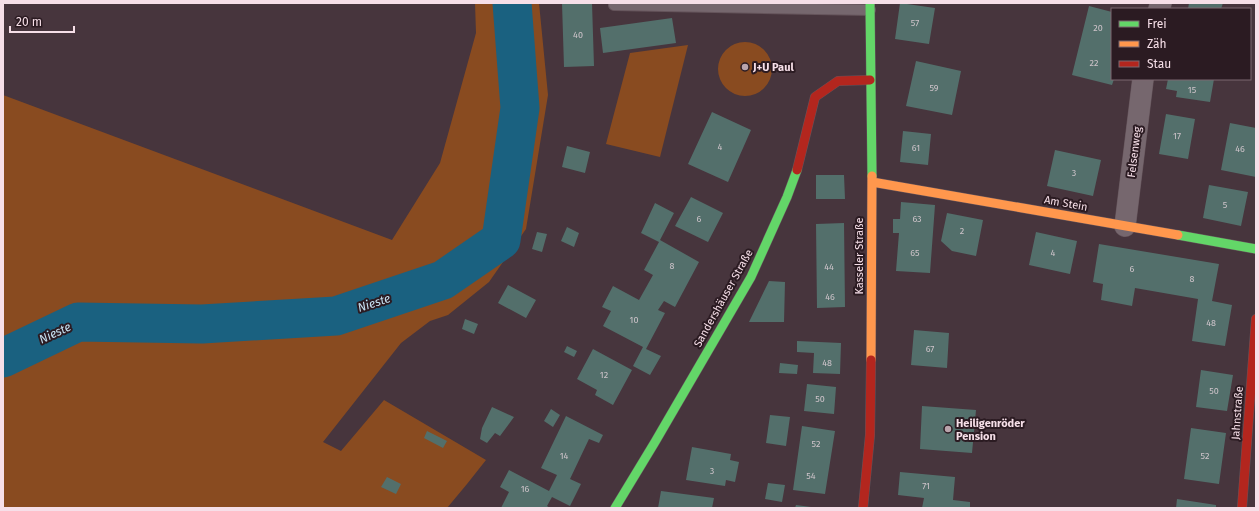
<svg xmlns="http://www.w3.org/2000/svg" width="1259" height="511" viewBox="0 0 1259 511" font-family="'Fira Sans',sans-serif">
<style>
.grass{fill:#894b20}
.lines{fill:none;stroke-linecap:round;stroke-linejoin:round}
.river{stroke:#1a6180;stroke-width:39}
.building{fill:#536f6b}
.lane-casing{stroke:#65545b;stroke-width:12}
.street-casing{stroke:#65545b;stroke-width:22}
.fast-casing{stroke:#65545b;stroke-width:10}
.slow-casing{stroke:#65545b;stroke-width:10}
.jam-casing{stroke:#65545b;stroke-width:10}
.lane{stroke:#76676e;stroke-width:10}
.street{stroke:#76676e;stroke-width:21}
.fast{stroke:#63d668;stroke-width:9}
.slow{stroke:#ff974d;stroke-width:9}
.jam{stroke:#b3261e;stroke-width:9}
.poi-dot{fill:#b9a4ac;stroke:#2b1b22;stroke-width:1.5}
.labels{text-anchor:middle;stroke-width:4;stroke-linejoin:round;paint-order:stroke}
.number-label{font-size:9px;fill:#cdc3c9}
.poi-label{font-size:11px;font-weight:bold;fill:#f6dfe8;stroke:#2b1b22;text-anchor:start}
.street-label{font-size:11px;fill:#f6dfe8;stroke:#2b1b22}
.water-label{font-size:12px;font-style:italic;fill:#c7e2f2;stroke:#2b1b22}
</style>
<rect width="100%" height="100%" fill="#47353d"/>
<path class="grass" d="M475 3H539L548 95 526 229 489 282 448 315 430 321 401 343 323 442 341 451 384 400 486 460 467 484 447 508H3V95L392 240 440 163 476 33Z
M718 69a27 27 0 1 1 54 0a27 27 0 1 1-54 0Z
M688 45 660 157 606 144 630 53Z"/>
<g class="lines">
<path class="river" d="M3 358 78 322 202 324 336 316 443 280 501 240 520 108 512 3"/>
</g>
<path class="building" d="M562 3H592L594 66 564 67Z
M900 3 935 8 929 44 895 39Z
M1189 3H1223L1221 9H1188Z
M1089 6 1112 12V79H1114L1112 85 1072 75Z
M672 18 676 43 603 53 600 28Z
M916 61 961 71 952 115 906 106Z
M1168 79H1214L1210 102 1176 97 1177 91 1166 89Z
M712 112 751 130 728 182 688 164Z
M1166 114 1195 119 1188 159 1159 154Z
M1230 123 1256 128V177L1221 170Z
M903 131 931 134 928 165 900 162Z
M567 146 590 152 585 173 562 167Z
M1055 150 1101 160 1093 196 1047 186Z
M816 175H844L845 199H816Z
M1209 185 1248 192 1241 226 1203 218Z
M691 197 723 213 708 242 675 226Z
M901 202 935 205 930 273 896 271 899 233H893V219H900Z
M655 203 674 213 660 240 699 262 675 307 664 301 658 310 665 313 646 349 661 356 650 375 633 366 643 347 603 326 611 311 602 307 613 286 639 300 653 275 644 270 659 242 641 233Z
M947 213 983 220 976 256 952 251 941 241Z
M844 223 845 307 817 308 816 224Z
M567 227 579 233 574 247 561 241Z
M537 232 547 234 542 252 532 249Z
M1036 232 1077 241 1070 274 1029 265Z
M1099 244 1219 264 1212 301 1232 305 1225 346 1192 341 1198 299 1135 288 1132 306 1101 300 1103 284 1093 282Z
M769 281 785 282 784 322H749Z
M508 285 536 300 526 318 498 303Z
M465 319 478 324 474 334 462 329Z
M914 330 949 333 947 368 911 365Z
M797 341 841 343 840 374 813 373 814 353 797 352Z
M567 346 577 351 574 357 564 352Z
M593 349 632 370 613 405 595 395 597 390 577 379Z
M780 363 798 365 797 374 779 373Z
M1201 370 1233 375 1227 411 1196 407Z
M807 384 836 387 834 414 804 411Z
M922 406 976 410 972 453 920 449Z
M492 407 514 417 500 436 495 433 487 443 480 439 482 428Z
M551 409 560 415 553 427 544 421Z
M770 415 790 417 786 446 766 443Z
M566 416 603 435 599 443 589 439 570 479 581 484 570 506 552 497 547 506 550 508H501L509 492 500 487 509 470 549 491 557 475 541 468Z
M802 426 835 431 825 494 793 490Z
M1191 428 1226 433 1219 484 1184 479Z
M427 431 447 441 443 448 424 438Z
M692 447 731 454 730 460 739 462 735 482 726 480 725 486 686 480Z
M900 472 955 477 953 500 970 502V508H922L924 498 898 495Z
M387 477 401 484 396 494 381 487Z
M768 483 785 485 782 502 765 499Z
M661 491 714 498 712 508H658Z
M1177 499 1216 505V508H1176Z
M796 505 811 507V508H795Z"/>
<g class="lines">
<defs>
<path id="lane" d="M615 3 614 5 870 10"/>
<path id="street" d="M1159 9 1161 3
M1125 226 1143 79"/>
<path id="fast" d="M870 3 872 176
M1178 235 1256 249
M615 508 655 442 751 277 787 197 797 170"/>
<path id="slow" d="M872 182 1178 235
M871 360 872 176"/>
<path id="jam" d="M797 170 815 97 838 81 870 80
M863 508 870 435 871 360
M1242 508 1256 319"/>
</defs>
<use href="#lane" class="lane-casing"/>
<use href="#street" class="street-casing"/>
<use href="#fast" class="fast-casing"/>
<use href="#slow" class="slow-casing"/>
<use href="#jam" class="jam-casing"/>
<use href="#lane" class="lane"/>
<use href="#street" class="street"/>
<use href="#fast" class="fast"/>
<use href="#slow" class="slow"/>
<use href="#jam" class="jam"/>
</g>
<g class="poi-dot">
<circle cx="745" cy="67" r="4"/>
<circle cx="948" cy="429" r="4"/>
</g>
<g class="labels">
<g class="number-label">
<text x="915" y="26">57</text>
<text x="1098" y="31">20</text>
<text x="578" y="38">40</text>
<text x="1094" y="66">22</text>
<text x="934" y="91">59</text>
<text x="1192" y="93">15</text>
<text x="1177" y="139">17</text>
<text x="720" y="150">4</text>
<text x="916" y="151">61</text>
<text x="1240" y="152">46</text>
<text x="1074" y="176">3</text>
<text x="1225" y="208">5</text>
<text x="699" y="222">6</text>
<text x="917" y="222">63</text>
<text x="962" y="234">2</text>
<text x="915" y="256">65</text>
<text x="1053" y="256">4</text>
<text x="672" y="269">8</text>
<text x="829" y="270">44</text>
<text x="1132" y="272">6</text>
<text x="1192" y="282">8</text>
<text x="830" y="300">46</text>
<text x="634" y="323">10</text>
<text x="1211" y="326">48</text>
<text x="930" y="352">67</text>
<text x="827" y="366">48</text>
<text x="604" y="378">12</text>
<text x="1214" y="394">50</text>
<text x="820" y="402">50</text>
<text x="816" y="447">52</text>
<text x="564" y="459">14</text>
<text x="1205" y="459">52</text>
<text x="712" y="474">3</text>
<text x="811" y="479">54</text>
<text x="926" y="489">71</text>
<text x="525" y="492">16</text>
</g>
<g class="poi-label">
<text x="753" y="71">J+U Paul</text>
<text x="956" y="427">Heiligenröder<tspan x="956" dy="13">Pension</tspan></text>
</g>
<g class="street-label">
<text transform="translate(1134 152) rotate(-83)" y="4">Felsenweg</text>
<text transform="translate(1066 203) rotate(10)" y="4">Am Stein</text>
<text transform="translate(859 256) rotate(-90)" y="4">Kasseler Straße</text>
<text transform="translate(723 298) rotate(-61)" y="4">Sandershäuser Straße</text>
<text transform="translate(1237 413) rotate(-86)" y="4">Jahnstraße</text>
</g>
<g class="water-label">
<text transform="translate(374 303) rotate(-18)" y="4">Nieste</text>
<text transform="translate(55 333) rotate(-25)" y="4">Nieste</text>
</g>
</g>
<rect width="1259" height="511" fill="none" stroke="#f6dfe8" stroke-width="8"/>
<rect x="1111" y="8" width="140" height="72" fill="#2b1b22" stroke="#7c6971"/>
<rect x="1119" y="21" width="20" height="6" fill="#63d668" stroke="#7c6971"/>
<text x="1147" y="28" font-size="12" fill="#f6dfe8">Frei</text>
<rect x="1119" y="41" width="20" height="6" fill="#ff974d" stroke="#7c6971"/>
<text x="1147" y="48" font-size="12" fill="#f6dfe8">Zäh</text>
<rect x="1119" y="61" width="20" height="6" fill="#b3261e" stroke="#7c6971"/>
<text x="1147" y="68" font-size="12" fill="#f6dfe8">Stau</text>
<path d="M10 26v6h64v-6" fill="none" stroke="#f6dfe8" stroke-width="2"/>
<text x="16" y="26" font-size="12" fill="#f6dfe8" stroke="#2b1b22" stroke-width="3" paint-order="stroke">20 m</text>
</svg>
